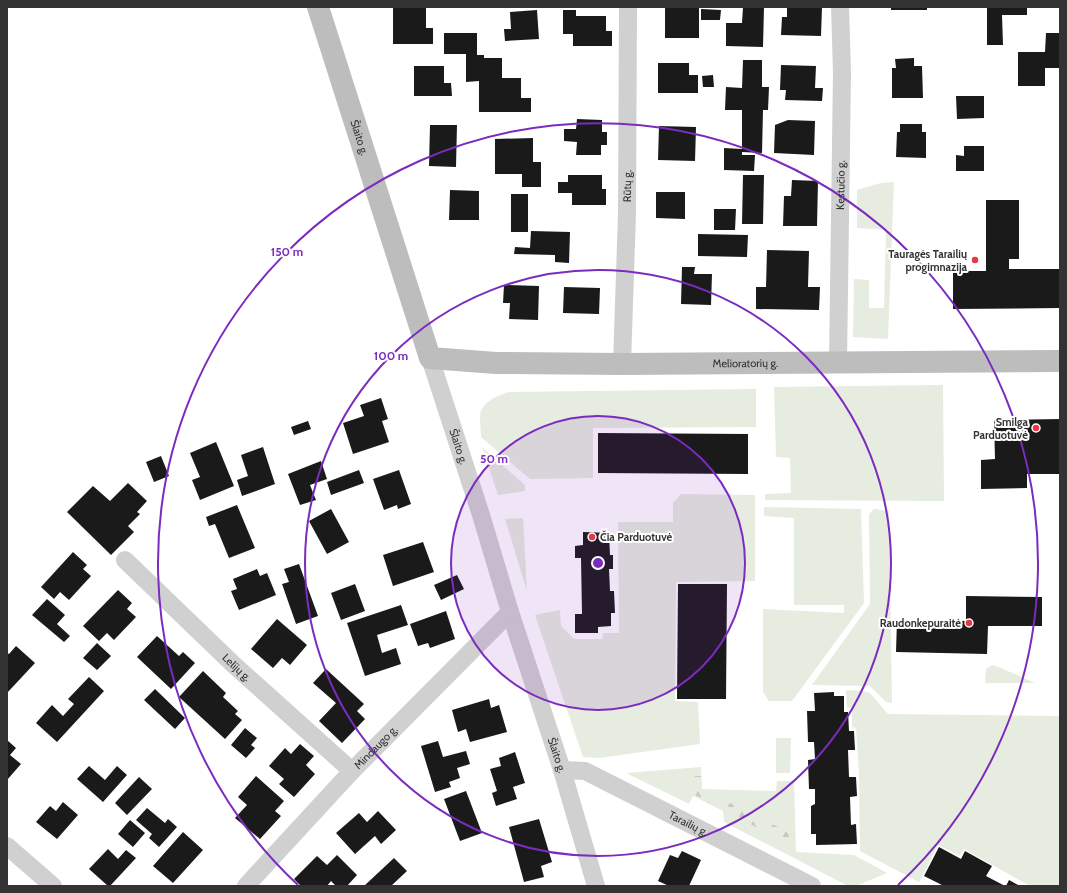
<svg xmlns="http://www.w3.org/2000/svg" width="1067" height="893" viewBox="0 0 1067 893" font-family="Cabin,sans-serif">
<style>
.grass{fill:#e6ecdf}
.forest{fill:url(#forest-firs)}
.building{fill:#1a1a1a}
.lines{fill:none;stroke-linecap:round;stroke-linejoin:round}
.street{stroke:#d0d0d0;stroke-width:18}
.secondary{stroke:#bdbdbd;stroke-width:22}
.ring{fill:none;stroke:#7b2cbf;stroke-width:2}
.poi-dot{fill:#e63946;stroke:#fff;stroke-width:1.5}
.labels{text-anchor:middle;stroke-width:4;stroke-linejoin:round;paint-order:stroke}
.street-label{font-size:11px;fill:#333;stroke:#fff}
.poi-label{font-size:11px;font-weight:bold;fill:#333;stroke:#fff;text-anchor:end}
.centre{fill:#7b2cbf;stroke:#fff;stroke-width:2}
.ring-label{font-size:12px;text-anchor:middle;font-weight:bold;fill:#7b2cbf;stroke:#fff;stroke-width:4;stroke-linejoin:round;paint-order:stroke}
</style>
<defs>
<pattern id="forest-firs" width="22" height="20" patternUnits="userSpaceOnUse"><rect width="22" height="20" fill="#e6ecdf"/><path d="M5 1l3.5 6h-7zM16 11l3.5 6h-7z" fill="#c6cbc0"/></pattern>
</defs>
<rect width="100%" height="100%" fill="#fff"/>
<path class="grass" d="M894 182 888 339 853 337 854 279 869 280V308H884L886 230 857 228V190L881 183Z
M943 385 944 501 765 500V494L791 493 790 458 776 457 774 387Z
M756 389V427L593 428V478L530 479 481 437C481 431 479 416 481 411 486 400 499 395 509 392Z
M482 447 525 485V491L498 495Z
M681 494 755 495V581L676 582 675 701 698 702 700 744 599 758 583 757 535 615 560 610 561 626 574 639H602L603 633H619L618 522H673V503Z
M764 507 861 509 864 603 792 701H769L763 692V609L844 613V605H794V518L764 516Z
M874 509 889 511 892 703 886 702 870 686 812 685 870 604 869 514Z
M523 518 527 591 505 519Z
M992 665 1001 668 1035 683H985L986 669Z
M846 690 863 691 870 693 888 714 1060 716V886H1030L964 849 960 856 938 845 919 882 860 851 859 773 856 728 852 727V708H847Z
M776 738H791L790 773H776Z
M701 767 702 789 776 791 777 781H794L796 852 854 855 887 873 856 886H848L724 822 723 811 693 796 689 804 626 773Z"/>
<path class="forest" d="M691 776H701L702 789 792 834V846L691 793Z"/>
<path class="building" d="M393 7H426V28H433V44H393Z
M665 7H699V38H665Z
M743 7H764L763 47 726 46V23H742Z
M787 7H822L821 36 781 35 782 17H787Z
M891 7H927V10H891Z
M987 7H1027V15H1002L1003 45H987Z
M701 9 721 10 720 20H701Z
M537 10 539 39 505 41 504 29H511L510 12Z
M563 10H576V16H606V31H612V46H573V34H563Z
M444 33H477V55H484V58H502V78H521V98H531V112H479V81L466 82V54H444Z
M1046 33H1060V68H1045V86H1018V52H1045Z
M914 58V66H922L923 98H892V68H896L895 59Z
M743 60H762V87H769L768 110H763L762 153 742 152V155H755L754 171 724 170V148L742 149V110H725L726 87 742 88Z
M658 63H689V75H698V93H658Z
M781 65 816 66 815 88H823L822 101 785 100 786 90H780Z
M414 66H444V83H451L452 96H414Z
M713 75 714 87H703L702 76Z
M956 96H984V118L957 119Z
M577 119 602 120V132H607V145H601V155H576L577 142 564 141V129H576Z
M788 120 815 121 814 155 774 153 775 125Z
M900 124H922V132H926V158L896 157 897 132H900Z
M430 125H457L456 167 429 166Z
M659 126 696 127 695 161 658 160Z
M533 138V162H541V187H522V174H495V139Z
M964 146H984V171H956V155L964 156Z
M568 175H602V189H606V205H572V193H558V182H568Z
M743 175H764L763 224H742Z
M792 180 818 181 817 226H783L784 196H791Z
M450 190 479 191V220H449Z
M656 192H685V219L656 218Z
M511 194H528V232H511Z
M986 200H1019V259H1009V269H1060V308L953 309V271H986Z
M714 209H736L735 230H714Z
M531 231 570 232 569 263 555 262V255L514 254 515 247 530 248Z
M698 234 748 235 747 257 698 256Z
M767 250 809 251 808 287H820L819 310 756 309V287H766Z
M682 267H695L694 274H712L711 305 681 304Z
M504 285 539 286 538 320 509 319 510 303H503Z
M564 287 600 288 599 314 563 313Z
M381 398 388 419 382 421 389 442 353 454 343 423 364 416 360 405Z
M1060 419V474H1027V488L981 489V460L995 459 994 420Z
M308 421 311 429 294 435 291 427Z
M598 433 748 434V474L598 473Z
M216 442 234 486 200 500 192 480 200 477 190 453Z
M263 447 275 484 242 496 237 480 248 476 241 455Z
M161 456 169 476 154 482 146 462Z
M321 461 327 479 310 485 316 500 300 505 288 474Z
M359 470 364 483 331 495 327 482Z
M399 470 411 504 398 509 397 505 384 510 373 479Z
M128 483 147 501 137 512 140 514 128 526 134 532 111 555 67 512 93 486 110 501Z
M237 505 255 548 229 558 215 524 209 526 206 517Z
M331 509 349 542 327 554 309 521Z
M583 532 609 533 610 555H613V569H609L610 591H614L615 613H611V626L598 627V633H575V614H582L581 558H575V546L583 545Z
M423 542 434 572 393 586 383 555Z
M73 552 87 565 83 569 91 576 69 600 60 592 54 599 41 587Z
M299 564 318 616 296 624 282 584 289 582 284 569Z
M257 569 260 576 267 573 276 595 239 610 231 591 237 589 233 579Z
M457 575 464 589 441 600 434 585Z
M355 584 365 611 341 620 331 593Z
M678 584H727L726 699H677Z
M118 590 132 603 127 609 136 617 114 640 107 633 99 641 83 626Z
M966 596 1042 597V626H988L987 654 896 652 897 620 966 621Z
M47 599 65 615 57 624 70 636 64 642 32 615Z
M401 605 408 625 377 635 382 653 396 648 401 664 365 676 347 623Z
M446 611 455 639 430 648 428 643 418 646 410 624Z
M277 619 307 645 290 665 282 658 273 668 251 649Z
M157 636 179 656 183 652 195 663 171 689 137 657Z
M97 643 111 656 97 670 83 658Z
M16 646 35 663 7 693V653L9 654Z
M326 669 364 704 357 711 365 719 342 743 319 721 336 703 313 683Z
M203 671 226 693 223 697 238 711 235 714 242 720 225 739 179 697Z
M89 677 104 691 57 742 36 723 52 705 63 716 74 704 68 699Z
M155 689 185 718 175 729 144 700Z
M834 692V696H844V712H848L849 731H854L855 750H848L849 777H856L857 796 850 797 851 825 856 824 857 844 816 845V834H811V806L815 804V789H809L808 760 815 759 814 742H808L807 711H815L814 693Z
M489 699 491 708 499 705 507 732 470 742 466 729 458 732 452 710Z
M245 728 257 738 251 745 255 748 246 758 231 745Z
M7 740 16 748 10 755 21 764 7 780Z
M438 741 443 757 466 751 470 764 457 768 460 778 449 782 451 787 435 792 421 746Z
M300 744 314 756 306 765 315 774 294 797 279 784 284 779 269 766 285 748 291 754Z
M515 752 525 783 513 787 517 799 496 806 492 793 497 791 490 769 501 766 499 758Z
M89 766 105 780 117 766 127 775 103 802 77 779Z
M256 776 284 801 275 811 281 816 260 839 235 818 247 805 238 797Z
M139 777 152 789 127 815 115 803Z
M466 791 482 833 460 841 444 799Z
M63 802 78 815 57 839 36 822 50 806 56 811Z
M147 808 165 823 168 819 177 827 159 847 149 838 152 834 136 820Z
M378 811 396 830 381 844 375 836 355 854 336 833 359 813 367 822Z
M539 819 552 862 541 866 544 877 524 882 509 827Z
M130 820 145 833 133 847 118 834Z
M183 832 203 850 173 883 153 866Z
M939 847 961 859 965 851 992 866 986 876 1005 886H944L924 876Z
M108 849 118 859 126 850 136 858 110 886H108L89 869Z
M682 851 701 860 689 886H669L658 881 670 855 678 858Z
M337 855 357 875 347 886H336L331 881 327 886H301L294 879 317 856 327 865Z
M394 858 407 871 391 886H364Z
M1009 880 1020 886H1006Z"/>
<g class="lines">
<g class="street">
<path id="s1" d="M430 358 481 515 510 612 562 770 596 886"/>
<path id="s2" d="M838 362 842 73 840 7"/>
<path id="s3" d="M622 364 627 213 628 7"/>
<path id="s4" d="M125 560 234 665 352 771"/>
<path id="s5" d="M562 770 585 771 812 886"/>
<path d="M7 846 53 886"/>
<path id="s6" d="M246 886 352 771 510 612"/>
</g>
<path class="secondary" id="s7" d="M318 7 430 358 496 363 622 364 1060 361"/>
</g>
<circle cx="598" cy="563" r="147" fill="#7b2cbf" fill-opacity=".12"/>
<g class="ring">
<circle cx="598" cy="563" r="147"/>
<circle cx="598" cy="563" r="293"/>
<path d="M298 885A440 440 0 1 1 898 885"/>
</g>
<g class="poi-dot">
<circle cx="975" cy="260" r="4"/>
<circle cx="1036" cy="428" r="4"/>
<circle cx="592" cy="537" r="4"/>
<circle cx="969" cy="623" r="4"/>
</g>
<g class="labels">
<g class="street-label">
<text dy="4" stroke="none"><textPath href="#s7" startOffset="137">Šlaito g.</textPath></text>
<text dy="4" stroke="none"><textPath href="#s2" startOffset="177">Kęstučio g.</textPath></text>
<text dy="4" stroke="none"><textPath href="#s3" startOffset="178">Rūtų g.</textPath></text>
<text dy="4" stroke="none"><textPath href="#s7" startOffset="684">Melioratorių g.</textPath></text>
<text dy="4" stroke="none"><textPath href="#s1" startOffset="93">Šlaito g.</textPath></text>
<text dy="4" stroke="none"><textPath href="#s4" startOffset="155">Lelijų g.</textPath></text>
<text dy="4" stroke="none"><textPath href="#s6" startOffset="190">Mindaugo g.</textPath></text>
<text dy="4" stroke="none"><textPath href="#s1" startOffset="417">Šlaito g.</textPath></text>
<text dy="4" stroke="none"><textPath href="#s5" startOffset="139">Tarailių g.</textPath></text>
</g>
<g class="poi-label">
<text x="967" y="258">Tauragės Tarailių<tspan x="967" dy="13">progimnazija</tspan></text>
<text x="1028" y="426">Smilga<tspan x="1028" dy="13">Parduotuvė</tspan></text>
<text x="600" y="541" text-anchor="start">Čia Parduotuvė</text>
<text x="961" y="627">Raudonkepuraitė</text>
</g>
</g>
<circle cx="598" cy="563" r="6" class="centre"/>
<g class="ring-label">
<text x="287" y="256">150 m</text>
<text x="391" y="360">100 m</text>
<text x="494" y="463">50 m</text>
</g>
<rect width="1067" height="893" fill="none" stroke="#333333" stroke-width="16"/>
</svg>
